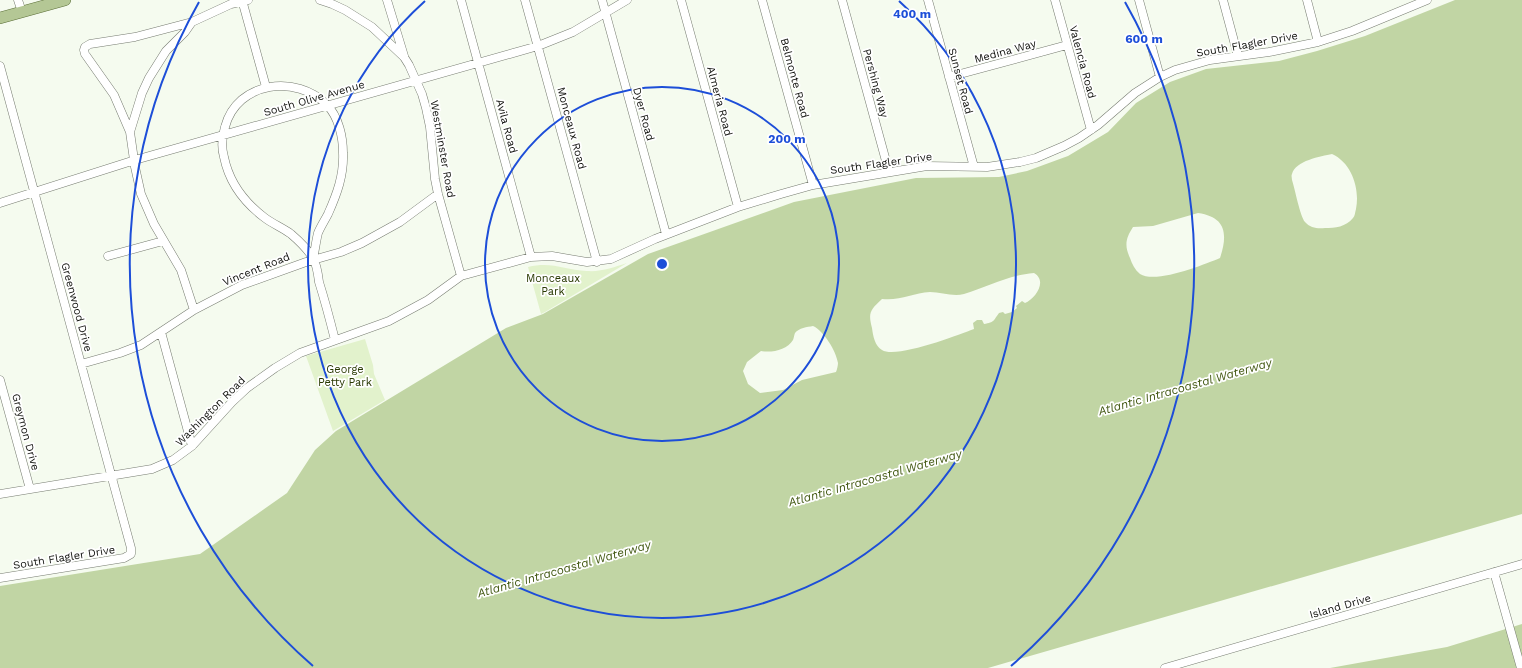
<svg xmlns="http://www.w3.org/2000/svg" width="1522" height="668" viewBox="0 0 1522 668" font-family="'Work Sans',sans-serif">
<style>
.green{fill:#e2f2cc}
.water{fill:#c1d5a4;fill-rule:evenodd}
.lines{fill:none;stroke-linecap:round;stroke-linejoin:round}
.minor-casing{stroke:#777c71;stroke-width:9}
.major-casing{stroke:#5b6f38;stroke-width:12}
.minor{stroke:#fff;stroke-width:8}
.major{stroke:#b4c795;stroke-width:11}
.ring{fill:none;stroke:#1d4ed8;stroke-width:2}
.labels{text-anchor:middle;stroke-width:3.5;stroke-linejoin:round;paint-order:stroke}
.street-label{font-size:11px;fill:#12130f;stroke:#fff}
.park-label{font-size:11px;fill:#293902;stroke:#fff}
.water-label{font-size:12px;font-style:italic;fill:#435913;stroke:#fff}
.centre{fill:#1d4ed8;stroke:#fff;stroke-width:2}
.ring-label{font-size:12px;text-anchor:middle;font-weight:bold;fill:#1d4ed8;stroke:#fff;stroke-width:3.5;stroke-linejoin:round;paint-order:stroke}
</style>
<rect width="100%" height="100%" fill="#f5fbef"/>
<path class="green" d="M627 263 545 312 541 314 528 267C552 261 564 270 587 271 602 272 614 267 627 263Z
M365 339 373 365 374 374 385 400 333 431 306 356Z"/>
<path class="water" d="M1455 0H1522V514L988 668H0V586L200 554 287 493 315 450 336 431 506 328 543 314 648 254 794 202 916 178 999 177 1027 171 1068 156 1108 132 1136 103 1170 82 1206 69 1279 61 1317 51 1365 36ZM1332 154C1352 163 1360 189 1356 209 1355 212 1355 216 1353 218 1346 227 1335 228 1325 228 1318 229 1310 228 1305 222 1300 216 1295 189 1292 180 1292 178 1291 176 1292 174 1295 161 1321 156 1332 154ZM1198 213C1226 217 1228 234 1220 258 1203 265 1156 284 1140 274 1135 270 1132 264 1130 258 1124 245 1126 238 1133 227L1153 226ZM1034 273C1048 281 1035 299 1025 303L1022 301 1016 306 1017 308 1012 312 1005 314 1003 312 999 313C993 321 995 322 984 324L982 320H977L973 323 974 329C958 335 896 359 882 350 875 346 873 336 872 328 868 313 870 310 882 299 900 301 913 293 930 292 941 292 953 297 964 294 988 287 1009 275 1034 273ZM813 326C824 331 836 351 838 363 838 365 837 370 836 372L802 380 783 390 760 393 748 384 743 371 747 362 761 351C772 353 787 350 793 340 794 338 794 335 795 333 799 328 807 327 813 326Z
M1522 624V668H1330L1447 647Z"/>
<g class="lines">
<defs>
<path id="minor" d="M18 0 22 12
M242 0 266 87
M320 0 332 4 345 10 372 27 404 57 409 65 422 94 426 108 430 127 435 179 438 194 461 276
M387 0 404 56
M461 0 531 257
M525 0 597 262
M602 0 666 234
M681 0 738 207
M762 0 813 185
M842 0 889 172
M928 0 974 167
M1055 0 1091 130
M1139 0 1160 77
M1223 0 1238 56
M1307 0 1318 42
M0 66 131 548V554L124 558 0 578
M949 77 1067 45
M130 132 114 95 85 54 84 50 85 47 90 44 135 37 192 22
M0 203 135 160 538 46 573 32 627 0
M108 256 163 241
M313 259C315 250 316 241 318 233 321 226 325 220 328 214 337 194 344 175 343 153 343 138 339 117 327 105 297 74 237 81 225 127 222 137 221 147 224 157 229 182 245 203 265 218 273 224 283 228 291 234 298 240 308 250 313 258 317 265 318 274 319 282 325 301 330 320 335 340
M194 310 181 270 154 224 141 194 135 167 130 132 142 93 149 78 166 51 185 32 192 22 231 4 248 0
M161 332 192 446
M81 364 120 353 141 345 194 310 242 285 306 262 341 252 362 243 400 222 438 194
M0 380 30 489
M0 494 152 469 173 460 192 446 232 402 247 388 275 368 300 353 389 321 428 300 461 276 531 257 552 256 587 262 611 259 655 239 738 207 781 194 813 185 927 166 987 167 1020 162 1036 158 1064 146 1079 138 1098 125 1135 93 1160 77 1175 70 1210 60 1269 52 1318 42 1352 31 1427 0
M1494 572 1521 668
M1165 668 1522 564"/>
<path id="major" d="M0 18 65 0"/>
</defs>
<use href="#minor" class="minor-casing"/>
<use href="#major" class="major-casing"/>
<use href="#minor" class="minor"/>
<use href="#major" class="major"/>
</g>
<g class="ring">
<circle cx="662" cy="264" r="177"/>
<path d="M899 1A354 354 0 1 1 425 1"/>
<path d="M313 666A532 532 0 0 1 199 2M1125 2A532 532 0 0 1 1011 666"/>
</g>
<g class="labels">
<g class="street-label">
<text transform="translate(1247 44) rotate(-10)" y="4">South Flagler Drive</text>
<text transform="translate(1005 51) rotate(-15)" y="4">Medina Way</text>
<text transform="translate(1083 62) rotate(75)" y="4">Valencia Road</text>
<text transform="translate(795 78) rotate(75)" y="4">Belmonte Road</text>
<text transform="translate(961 81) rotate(75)" y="4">Sunset Road</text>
<text transform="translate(876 83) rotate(75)" y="4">Pershing Way</text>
<text transform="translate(314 98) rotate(-16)" y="4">South Olive Avenue</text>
<text transform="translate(720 101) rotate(75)" y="4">Almeria Road</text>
<text transform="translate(644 114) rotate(75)" y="4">Dyer Road</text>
<text transform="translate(507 126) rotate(75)" y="4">Avila Road</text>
<text transform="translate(572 128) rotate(75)" y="4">Monceaux Road</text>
<text transform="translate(443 149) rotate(80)" y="4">Westminster Road</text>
<text transform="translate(881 163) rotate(-8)" y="4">South Flagler Drive</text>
<text transform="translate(256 269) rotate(-22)" y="4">Vincent Road</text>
<text transform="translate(77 307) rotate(75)" y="4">Greenwood Drive</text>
<text transform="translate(210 411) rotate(-45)" y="4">Washington Road</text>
<text transform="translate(26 432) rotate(75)" y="4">Greymon Drive</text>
<text transform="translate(64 557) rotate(-9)" y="4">South Flagler Drive</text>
<text transform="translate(1340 606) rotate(-16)" y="4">Island Drive</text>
</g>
<g class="park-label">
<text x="553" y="282">Monceaux<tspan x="553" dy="13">Park</tspan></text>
<text x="345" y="373">George<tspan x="345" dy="13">Petty Park</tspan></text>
</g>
<g class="water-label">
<text transform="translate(1185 387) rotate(-16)" y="4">Atlantic Intracoastal Waterway</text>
<text transform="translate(875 478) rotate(-16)" y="4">Atlantic Intracoastal Waterway</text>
<text transform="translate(564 569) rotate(-16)" y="4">Atlantic Intracoastal Waterway</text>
</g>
</g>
<circle cx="662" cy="264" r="6" class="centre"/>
<g class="ring-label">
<text x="912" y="18">400 m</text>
<text x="1144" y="43">600 m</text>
<text x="787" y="143">200 m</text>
</g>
</svg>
